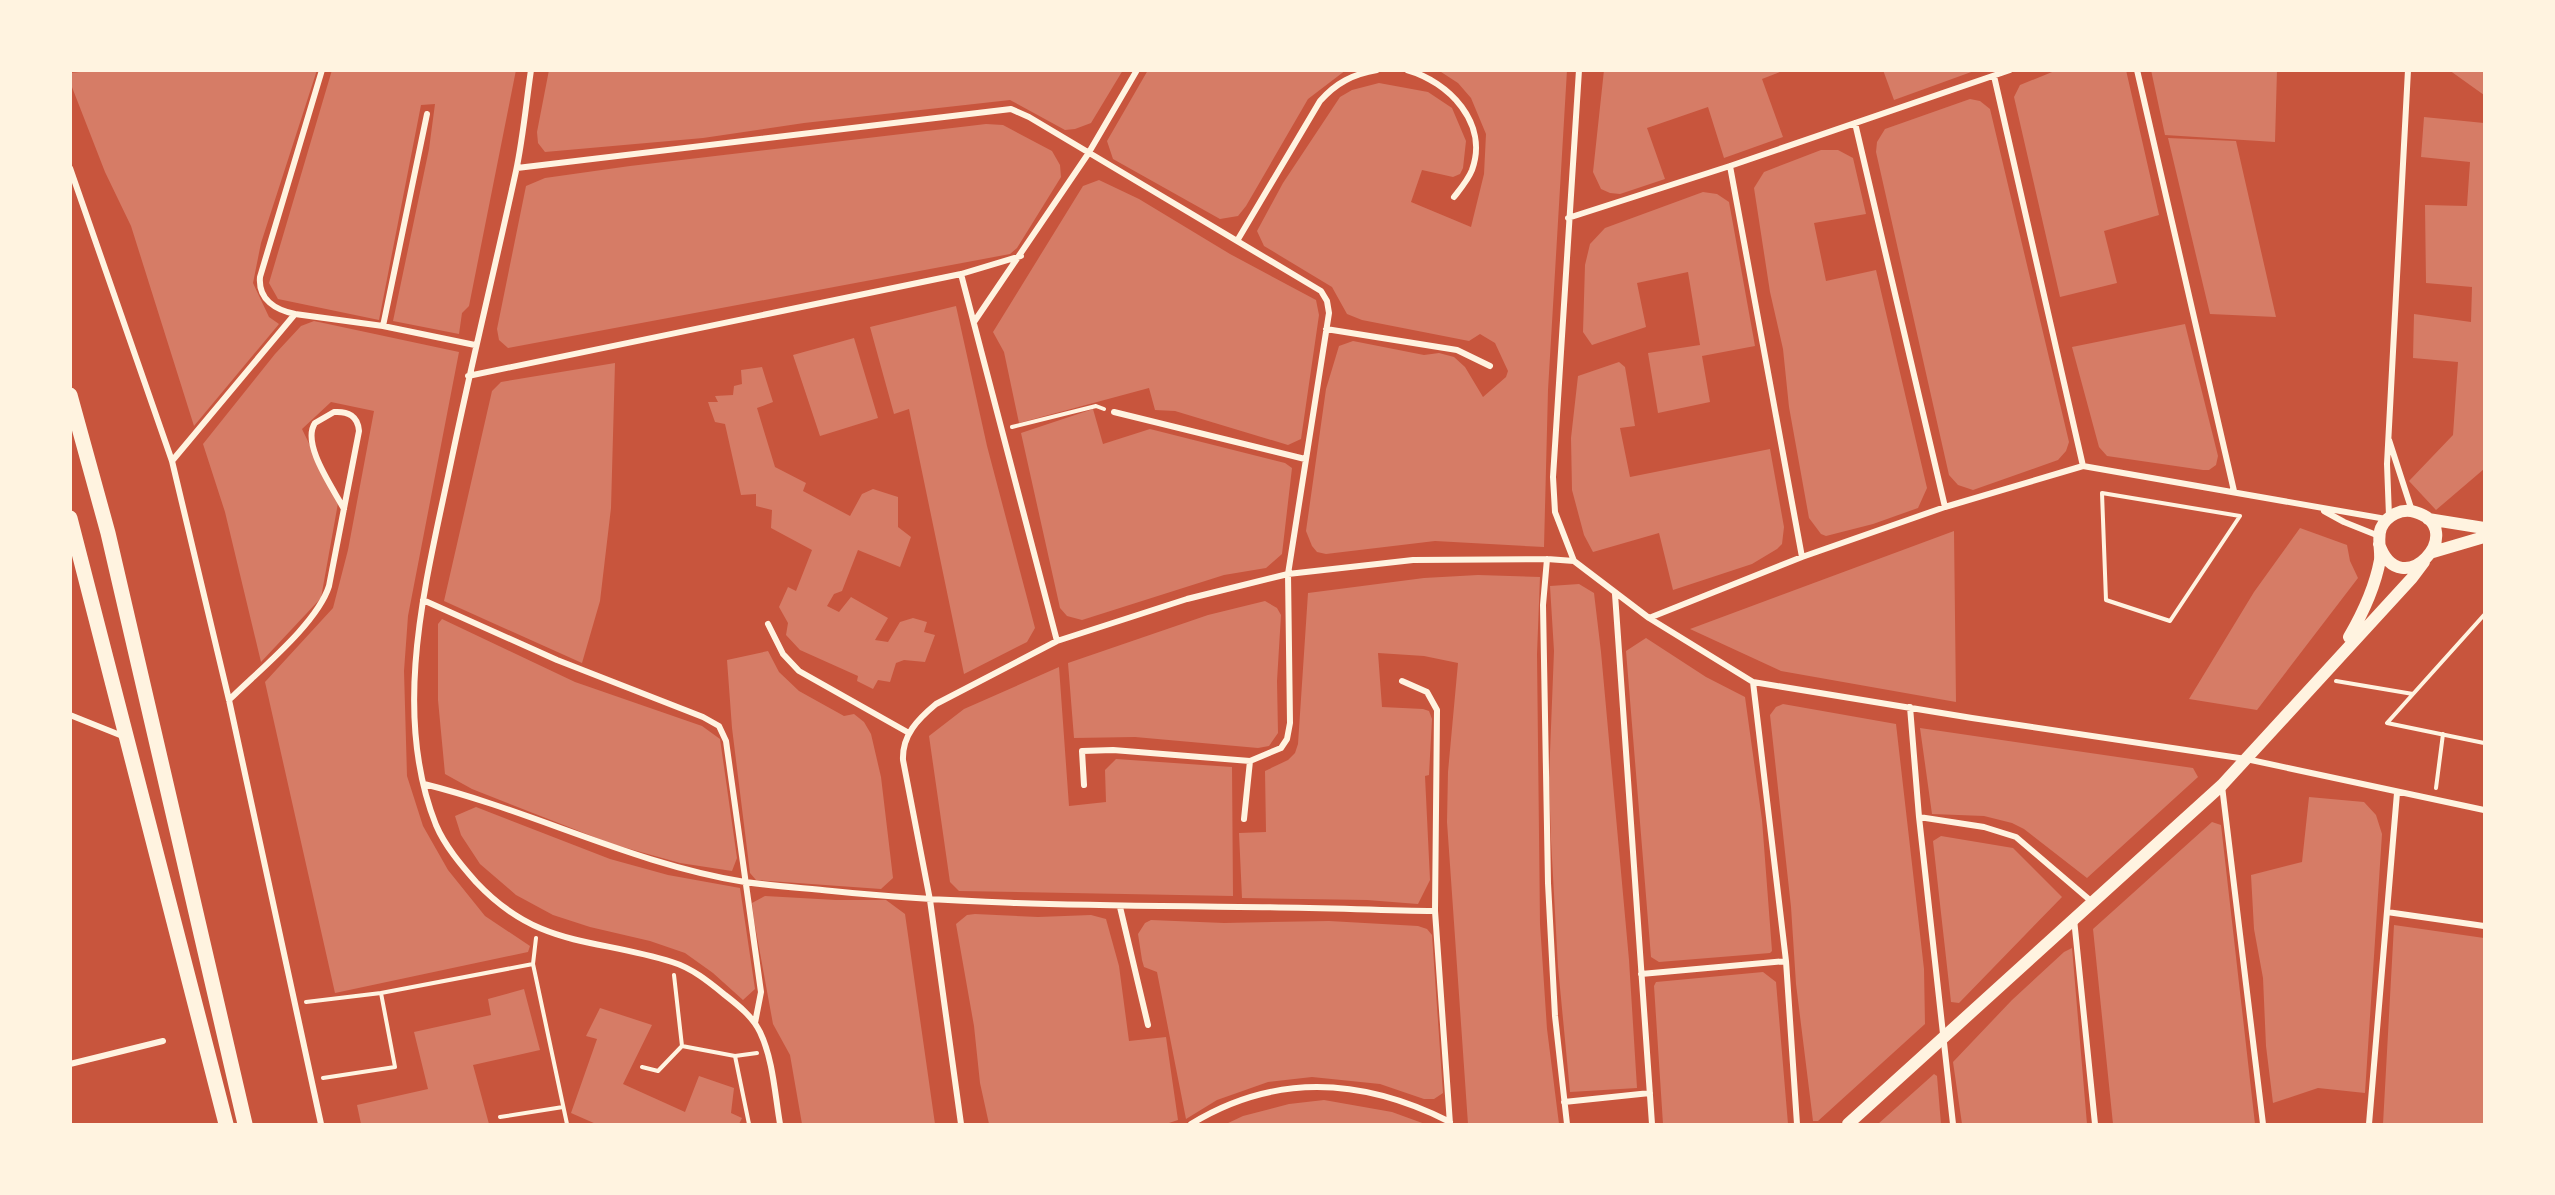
<svg xmlns="http://www.w3.org/2000/svg" width="2555" height="1195" viewBox="0 0 2555 1195" font-family="'Source Sans 3',sans-serif">
<style>
.building{fill:#d67c66}
.lines{fill:none;stroke-linecap:round;stroke-linejoin:round}
.path{stroke:#fff3e0;stroke-width:4}
.minor{stroke:#fff3e0;stroke-width:6}
.secondary{stroke:#fff3e0;stroke-width:12}
.primary{stroke:#fff3e0;stroke-width:15}
</style>
<rect width="100%" height="100%" fill="#c8553d"/>
<path class="building" d="M99 70H317L261 243 253 283 269 317 279 324 194 426 131 226 105 172 70 82V73Z
M332 70H516L469 306 462 313 459 334 393 321 429 149 435 104 421 105 379 320 278 299 269 283Z
M549 70H1123L1091 123 1075 129 1065 130 1010 100 804 123 703 138 545 152 538 143 537 132Z
M1148 70H1346L1308 99 1246 206 1238 216 1220 219 1113 159 1107 141Z
M1438 70H1567L1548 390 1544 547 1435 541 1326 554 1317 552 1312 546 1306 531 1326 389 1339 346 1353 341 1424 355 1439 353 1454 357 1465 367 1483 397 1506 377 1508 371 1495 343 1480 334 1469 341 1362 320 1347 314 1332 287 1264 246 1257 231 1283 183 1340 97 1352 90 1379 83 1428 92 1452 108 1466 141 1463 168 1460 174 1453 177 1422 170 1411 202 1471 227 1484 174 1486 134 1471 98 1458 83Z
M1604 70H1785L1762 79 1783 137 1724 158 1708 107 1647 128 1665 179 1620 194 1610 193 1601 189 1593 172Z
M1883 70H1974V71L1894 100Z
M2057 70H2126L2159 215 2104 231 2117 283 2060 297 2014 97 2020 85Z
M2151 70H2277L2275 142 2165 135Z
M2449 70H2484V95Z
M1970 99 1980 101 1990 109 2069 442 2066 451 2058 460 1973 490 1958 485 1949 475 1876 152 1877 142 1885 129Z
M2424 117 2484 123V469L2436 510 2409 481 2453 435 2458 362 2413 358 2414 314 2471 322 2472 287 2426 283 2425 205 2467 206 2470 162 2421 157Z
M986 124 1003 125 1052 151 1060 165 1061 177 1017 248 1010 254 508 348 499 340 497 329 526 186 545 178 630 166Z
M2168 138 2236 141 2276 317 2210 314Z
M1821 150H1838L1853 158 1866 214 1814 223 1826 281 1876 270 1927 488 1918 508 1873 524 1826 536 1821 534 1809 518 1789 407 1783 349 1770 292 1754 188 1764 172Z
M1099 180 1139 199 1230 254 1316 300 1319 315 1301 439 1288 445 1175 411 1155 410 1149 388 1019 423 1004 352 993 332 1083 186Z
M1703 192 1717 194 1729 202 1755 346 1702 356 1710 402 1658 413 1648 353 1700 345 1688 272 1637 283 1646 327 1592 345 1583 332 1585 265 1590 244 1605 228Z
M956 306 987 446 1035 628 1027 642 964 674 909 409 894 414 870 327Z
M314 321 459 352 408 616 404 671 407 776 423 826 448 870 485 916 530 946 528 952 335 993 265 682 333 608 348 550 374 411 331 402 302 429 338 503 321 598 261 662 225 512 203 444 275 354 301 326Z
M2185 324 2218 456 2216 465 2209 470H2203L2107 456 2099 447 2072 347Z
M854 338 878 418 820 436 793 355Z
M1619 362 1625 367 1635 426 1620 428 1630 477 1770 449 1784 527 1782 544 1777 549 1752 564 1673 590 1659 533 1593 552 1584 535 1572 490 1571 438 1578 376Z
M615 363 611 508 600 601 582 663 444 601 492 391 501 382Z
M762 367 773 402 757 408 775 467 806 483 803 491 850 516 862 494 873 489 898 497V527L911 537 900 567 858 550 842 591 834 594 827 606 839 612 851 597 888 618 875 640 888 642 900 622 913 618 927 622 924 632 935 635 925 662 904 660 896 663 890 682 878 680 873 689 857 681 858 676 800 650 786 635 788 623 779 607 788 587 796 591 812 550 771 528 772 510 756 506V494L741 495 725 424 715 422 708 402H718L715 396 733 395 734 386 742 384 741 370Z
M1093 409 1103 444 1150 429 1285 463 1292 468 1282 554 1266 568 1224 575 1082 620 1067 616 1060 608 1021 433Z
M2300 528 2347 545 2350 561 2358 578 2257 710 2189 699 2254 592Z
M1954 531 1956 702 1781 671 1690 629Z
M1478 575 1540 577 1537 654 1540 924 1547 1029 1559 1124H1468L1447 822 1448 772 1458 663 1424 656 1378 653 1382 707 1423 709 1429 711 1432 719 1429 775 1425 776 1430 880 1418 904 1367 900 1242 898 1239 833 1266 832 1265 771 1288 760 1295 753 1298 744 1308 593 1424 578Z
M1579 584 1594 593 1601 652 1629 960 1637 1088 1570 1092 1558 967 1551 840 1549 778 1554 651 1550 586Z
M1265 601 1277 608 1281 615 1277 681 1278 733 1269 746 1258 748 1135 737 1074 738 1068 663 1208 615Z
M442 619 575 682 702 726 720 739 737 858 732 871 680 863 612 844 472 789 445 774 438 700V624Z
M1646 638 1706 677 1745 697 1762 820 1772 951 1770 953 1659 962 1651 957 1626 651Z
M768 651 779 672 799 691 844 716 854 714 864 722 871 734 881 777 893 878 881 889 756 880 750 873 732 728 727 660Z
M1059 667 1069 806 1106 802 1105 770 1116 759 1232 767 1233 896 959 891 950 882 929 736 964 709Z
M1783 704 1896 724 1924 969 1925 1024 1818 1121H1813L1796 984 1791 907 1770 715 1776 707Z
M1920 728 2193 768 2198 777 2087 878 2024 829 2012 823 1984 816 1932 814Z
M2309 797 2364 802 2376 815 2382 834 2365 1093 2318 1088 2273 1103 2266 1046 2263 978 2254 929 2251 875 2302 862Z
M476 807 610 859 668 875 740 888 755 989 743 1000 713 973 685 953 650 941 590 927 553 915 516 895 480 864 461 835 455 816Z
M2212 822 2221 825 2255 1124H2113L2093 929Z
M1941 836 2013 848 2062 897 1959 1003 1951 1002 1941 913 1933 841Z
M765 896 836 900H886L905 914 935 1124H802L790 1055 773 1024 754 920 752 903Z
M975 914 1038 917 1091 915 1106 919 1119 966 1129 1041 1166 1037 1178 1120 1166 1124H989L980 1083 974 1026 956 924 967 915Z
M1151 920 1224 923 1329 921 1418 926 1427 929 1432 935 1443 1093 1434 1099H1424L1380 1084 1312 1077 1268 1082 1217 1100 1186 1119 1157 972 1144 967 1142 960 1138 934 1145 923Z
M2394 925 2484 938V1124H2383Z
M2072 948 2087 1124H1962L1953 1062 2012 1000 2064 952Z
M1763 972 1776 982 1788 1124H1663L1654 986 1656 982Z
M524 989 540 1050 473 1065 489 1124H361L357 1105 428 1089 414 1032 491 1015 488 999Z
M600 1008 652 1025 623 1084 685 1112 699 1076 734 1088 731 1113 742 1118 739 1124H596L571 1113 597 1039 586 1036Z
M1934 1074 1937 1076 1941 1124H1878Z
M1324 1100 1392 1112 1425 1124H1226L1243 1116 1289 1104Z"/>
<g class="lines">
<path class="path" d="M1012 427 1096 406 1104 409
M2102 493 2240 516 2170 621 2106 600Z
M2484 615 2387 723 2484 743
M2336 681 2413 694
M2436 788 2443 734
M533 964 567 1124
M674 975 682 1046
M306 1002 381 993 533 964 536 938
M735 1056 749 1124
M642 1067 658 1071 682 1046 735 1056 757 1053
M323 1078 395 1067 381 993
M500 1117 563 1107"/>
<path class="minor" d="M531 70C526 104 523 138 516 171 495 268 471 365 451 462 427 578 390 710 436 825 445 846 461 865 476 882 539 949 593 937 672 962 692 968 709 982 725 995 738 1005 753 1017 760 1032 773 1059 775 1095 780 1124
M1407 70C1449 82 1489 123 1472 170 1468 180 1461 188 1454 197
M1579 70 1553 477 1555 512 1574 561 1649 618 1753 682 1972 718 2246 759 2484 810
M2137 70 2234 491
M1994 76 2083 466
M1855 123 1945 507
M1730 166 1802 557
M70 168 172 461 229 700 321 1124
M517 168 1011 109 1029 117 1321 291 1327 301 1329 313 1288 574 1290 723 1287 739 1281 748 1250 761 1113 750 1082 751 1084 785
M1568 218 1730 166 2010 70
M1237 241 1320 101C1336 83 1353 74 1377 70
M961 274 1057 641
M295 314C276 310 258 300 260 277L322 70
M974 322 1088 154 1137 70
M383 326 427 114
M1326 329 1457 350 1490 366
M468 376 961 274 1021 256
M1114 412 1305 459
M2389 440 2412 511
M172 461 295 314 383 326 475 345
M2324 511 2344 522 2379 536
M2389 516 2387 464 2408 70
M1547 559 1543 605 1548 883 1555 1016 1567 1124
M1615 594 1652 1124
M423 600 557 660 703 717 719 726 726 741 761 992 755 1023
M1649 618 1802 557 1945 507 2083 466 2386 519
M768 624 783 654 799 671 909 733
M1402 681 1427 692 1437 710 1435 911 1450 1124
M1753 682 1786 961 1797 1124
M229 700C258 671 317 624 329 586L359 431C358 416 348 411 334 412L315 423C301 444 333 488 344 509
M1910 707 1919 817 1953 1124
M70 715 125 737
M424 784C533 811 633 864 745 882 773 886 803 888 832 891 968 905 1103 905 1239 907 1304 907 1370 910 1435 911
M2222 786 2263 1124
M1919 817 1984 827 2016 837 2091 901
M1244 819 1250 761
M1120 907 1148 1025
M2387 912 2484 926
M2074 919 2095 1124
M1641 974 1786 961
M70 1064 163 1041
M1564 1102 1650 1093
M961 1124 930 900 903 760C902 735 918 719 936 704L1057 641 1187 599 1288 574 1413 560 1547 559 1574 561
M1191 1124C1276 1072 1363 1078 1450 1122
M2369 1124 2397 793"/>
<path class="secondary" d="M2428 519 2484 528
M2433 552 2484 537
M2349 637C2363 613 2375 587 2380 560 2381 549 2377 538 2381 528 2387 515 2402 508 2415 512 2471 528 2401 607 2379 544
M1848 1124 2222 785 2412 578 2424 562"/>
<path class="primary" d="M70 395 108 533 245 1124
M70 518 226 1124"/>
</g>
<rect width="2555" height="1195" fill="none" stroke="#fff3e0" stroke-width="144"/>
</svg>
